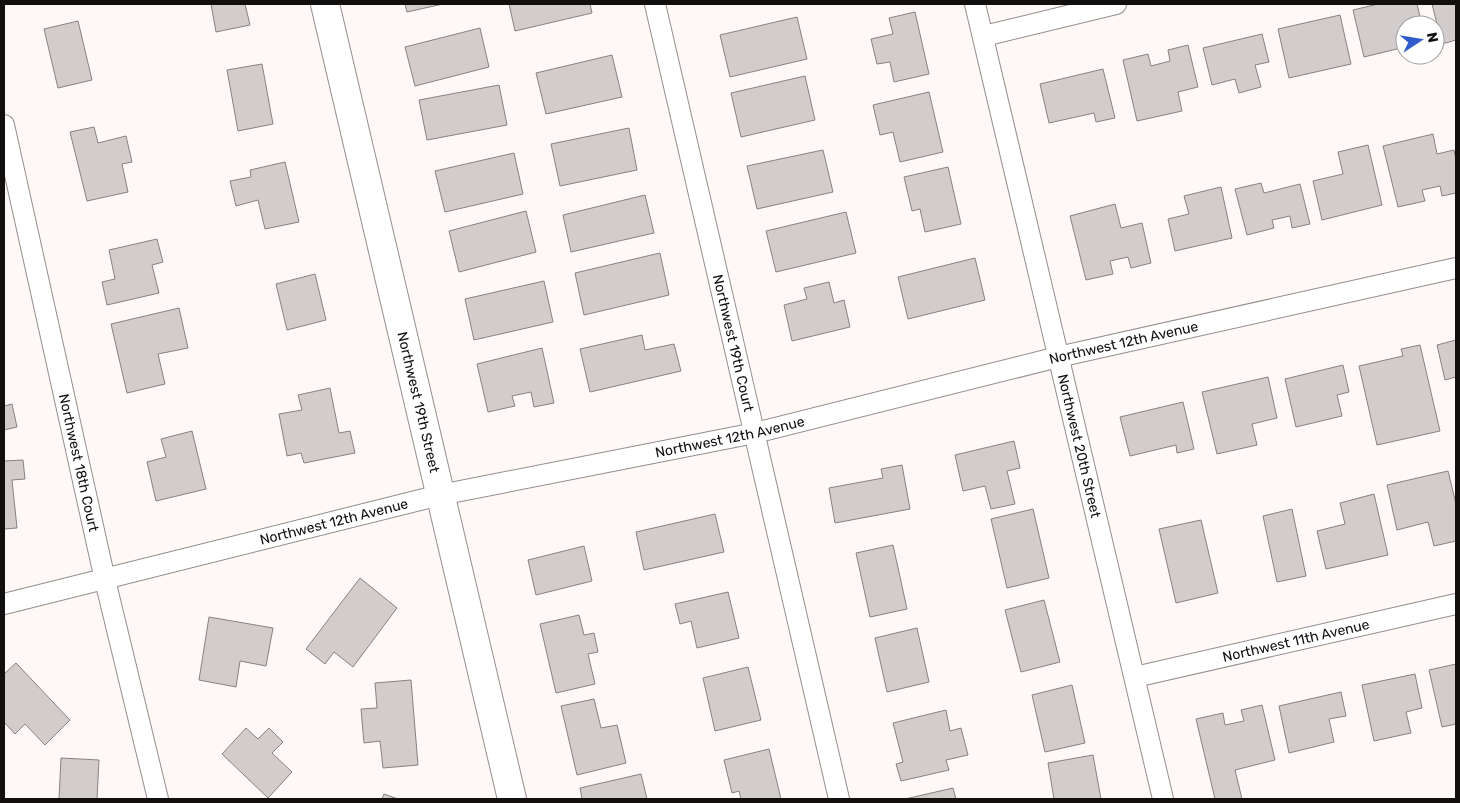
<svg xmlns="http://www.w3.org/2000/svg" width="1460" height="803" viewBox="0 0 1460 803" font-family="Rubik,sans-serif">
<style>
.building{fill:#d3cccd;stroke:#878282}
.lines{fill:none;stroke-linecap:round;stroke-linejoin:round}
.street-casing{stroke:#948e8c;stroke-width:22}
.secondary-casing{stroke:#948e8c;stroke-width:30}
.street{stroke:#fff;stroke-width:20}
.secondary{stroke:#fff;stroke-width:28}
.labels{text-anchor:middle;stroke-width:5;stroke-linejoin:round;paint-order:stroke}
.street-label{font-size:14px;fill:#12100f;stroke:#fff}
</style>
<rect width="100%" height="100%" fill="#fef8f6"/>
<path class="building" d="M211 4H245L250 25 216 32Z
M405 4H443L407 12Z
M509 4H590L592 13 515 31Z
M1378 4H1417L1422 25H1405V47L1364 57 1353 10Z
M1432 4H1456V40L1442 44Z
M915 12 929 74 894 82 890 62 877 64 871 39 893 34 889 18Z
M1340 15 1351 64 1289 78 1278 29Z
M797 17 807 59 730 77 720 35Z
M78 21 92 80 58 88 44 29Z
M480 28 489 67 415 86 405 47Z
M1262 34 1269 62 1255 65 1261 87 1239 93 1235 79 1212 85 1203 48Z
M1188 45 1198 87 1178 92 1182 111 1137 121 1123 60 1148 54 1151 66 1170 61 1168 50Z
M612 55 622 97 546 114 536 73Z
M262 64 273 124 238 131 227 70Z
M1103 69 1115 118 1096 122 1094 113 1049 123 1040 84Z
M805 76 815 120 741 137 731 93Z
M499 85 507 125 427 140 419 100Z
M929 92 943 152 900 162 893 132 880 135 873 105Z
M94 127 98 143 126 136 132 162 122 164 128 192 87 201 70 132Z
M629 128 637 170 560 186 551 144Z
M1433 134 1437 154 1454 150 1456 160V193L1442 196 1440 186 1422 190 1425 201 1398 207 1383 146Z
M1368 145 1382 205 1322 220 1313 181 1343 174 1338 152Z
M823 150 833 192 757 209 747 166Z
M514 153 523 194 445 212 435 171Z
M285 162 299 222 265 229 258 200 236 206 230 181 251 177 250 170Z
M948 167 961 224 925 232 920 209 912 211 904 177Z
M1261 183 1264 193 1300 184 1310 224 1292 228 1290 216 1272 220 1274 228 1247 235 1235 189Z
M1221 187 1232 238 1175 251 1168 219 1189 214 1184 196Z
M645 195 654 233 571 252 563 215Z
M1115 204 1121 228 1142 223 1151 263 1131 268 1128 257 1110 261 1113 274 1086 280 1070 216Z
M526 211 536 252 459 272 449 231Z
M846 212 856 253 776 272 766 231Z
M157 239 163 262 152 265 159 293 107 305 102 282 115 279 109 250Z
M660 253 669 295 584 315 575 273Z
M975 258 985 300 908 319 898 277Z
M315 274 326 320 287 330 276 284Z
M544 281 553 322 474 340 465 299Z
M829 282 834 303 844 300 850 327 792 341 784 305 807 299 804 288Z
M179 308 188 348 158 354 165 384 127 393 111 324Z
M642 335 645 350 674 344 681 371 590 392 580 349Z
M1456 340V377L1445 380 1437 345Z
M1420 345 1440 431 1377 445 1359 366 1403 356 1401 349Z
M542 348 554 403 534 407 531 392 512 396 515 406 488 412 477 364Z
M1343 365 1349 392 1337 395 1342 416 1296 427 1285 379Z
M1268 377 1277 418 1252 424 1257 445 1217 454 1202 392Z
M330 388 339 433 350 431 355 453 304 463 301 453 287 456 279 414 302 410 298 395Z
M1183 402 1194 449 1177 453 1176 445 1130 456 1120 417Z
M12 404 17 427 4 430V406Z
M192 431 206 489 156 501 147 462 166 457 161 439Z
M1014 441 1020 468 1007 471 1015 504 991 509 985 486 963 491 955 455Z
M23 460 25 479 12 480 17 528 4 529V461Z
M902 465 910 509 835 523 829 488 883 478 881 469Z
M1448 471 1456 504V541L1434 546 1428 522 1397 530 1387 485Z
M1374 494 1388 555 1326 569 1317 531 1345 524 1340 503Z
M1033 509 1049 578 1007 588 991 519Z
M1292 509 1306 576 1277 582 1263 516Z
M715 514 724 552 644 570 636 532Z
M1201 520 1218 593 1176 603 1159 529Z
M893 545 907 609 870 617 856 553Z
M584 546 592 581 536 595 528 560Z
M360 578 397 608 353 667 334 652 325 664 306 649Z
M728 592 739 638 697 648 691 621 680 624 675 604Z
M1044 600 1060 662 1021 672 1005 610Z
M579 615 584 635 594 633 598 652 588 654 595 684 556 693 540 624Z
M209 617 273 628 266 666 240 661 236 687 199 680Z
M917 628 929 682 887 692 875 638Z
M16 663 70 720 45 745 25 724 15 734 4 722V674Z
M1456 664V724L1442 727 1429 670Z
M748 667 761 720 715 731 703 678Z
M1415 674 1422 708 1406 712 1411 733 1374 741 1362 685Z
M411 680 418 765 383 768 380 741 364 743 361 709 377 708 375 683Z
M1072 685 1085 743 1045 752 1032 695Z
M1341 692 1346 716 1329 719 1334 742 1289 753 1279 706Z
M594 699 601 728 617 725 626 763 577 775 561 706Z
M1262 705 1275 760 1235 770 1242 799H1215L1196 719 1223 713 1225 725 1244 721 1241 710Z
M946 710 950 731 961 728 968 755 946 760 949 770 901 781 896 764 903 762 893 723Z
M246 728 258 739 269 728 283 742 272 753 292 772 268 798 222 754Z
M769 749 781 799H741L739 791 732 793 724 760Z
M1093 755 1101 799H1054L1048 763Z
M61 758 99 760 97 799H59Z
M641 774 647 799H582L580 788Z
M953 788 956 799H905Z
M384 794 398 799H382Z"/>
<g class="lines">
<defs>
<g id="street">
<path id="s1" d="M655 4 839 799"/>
<path id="s2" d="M975 4 1163 799"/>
<path d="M984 36 1116 4"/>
<path id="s3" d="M4 125 105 580 158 799"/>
<path id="s4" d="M4 604 440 495 755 433 1058 357 1456 268"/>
<path id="s5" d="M1135 677 1456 604"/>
</g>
<g id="secondary">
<path id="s6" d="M325 4 512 799"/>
</g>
</defs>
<use href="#street" class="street-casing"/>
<use href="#secondary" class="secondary-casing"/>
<use href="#street" class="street"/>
<use href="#secondary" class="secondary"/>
</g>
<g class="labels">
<g class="street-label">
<text dy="5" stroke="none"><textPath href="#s4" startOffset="1150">Northwest 12th Avenue</textPath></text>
<text dy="5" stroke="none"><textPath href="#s1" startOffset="348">Northwest 19th Court</textPath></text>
<text dy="5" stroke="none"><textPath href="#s6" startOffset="409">Northwest 19th Street</textPath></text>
<text dy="5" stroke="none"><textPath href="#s4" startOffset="745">Northwest 12th Avenue</textPath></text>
<text dy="5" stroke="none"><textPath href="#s2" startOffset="454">Northwest 20th Street</textPath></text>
<text dy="5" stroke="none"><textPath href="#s3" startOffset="346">Northwest 18th Court</textPath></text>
<text dy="5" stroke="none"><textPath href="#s4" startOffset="340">Northwest 12th Avenue</textPath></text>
<text dy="5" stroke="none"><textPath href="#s5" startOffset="165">Northwest 11th Avenue</textPath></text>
</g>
</g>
<rect width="1460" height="803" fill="none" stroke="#12100f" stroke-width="10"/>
<g transform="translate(1420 40) rotate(78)"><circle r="24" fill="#ffffff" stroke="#a09f9f"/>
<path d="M0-4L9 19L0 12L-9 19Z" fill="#315aca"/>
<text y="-8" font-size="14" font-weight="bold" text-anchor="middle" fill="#12100f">N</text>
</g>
</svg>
